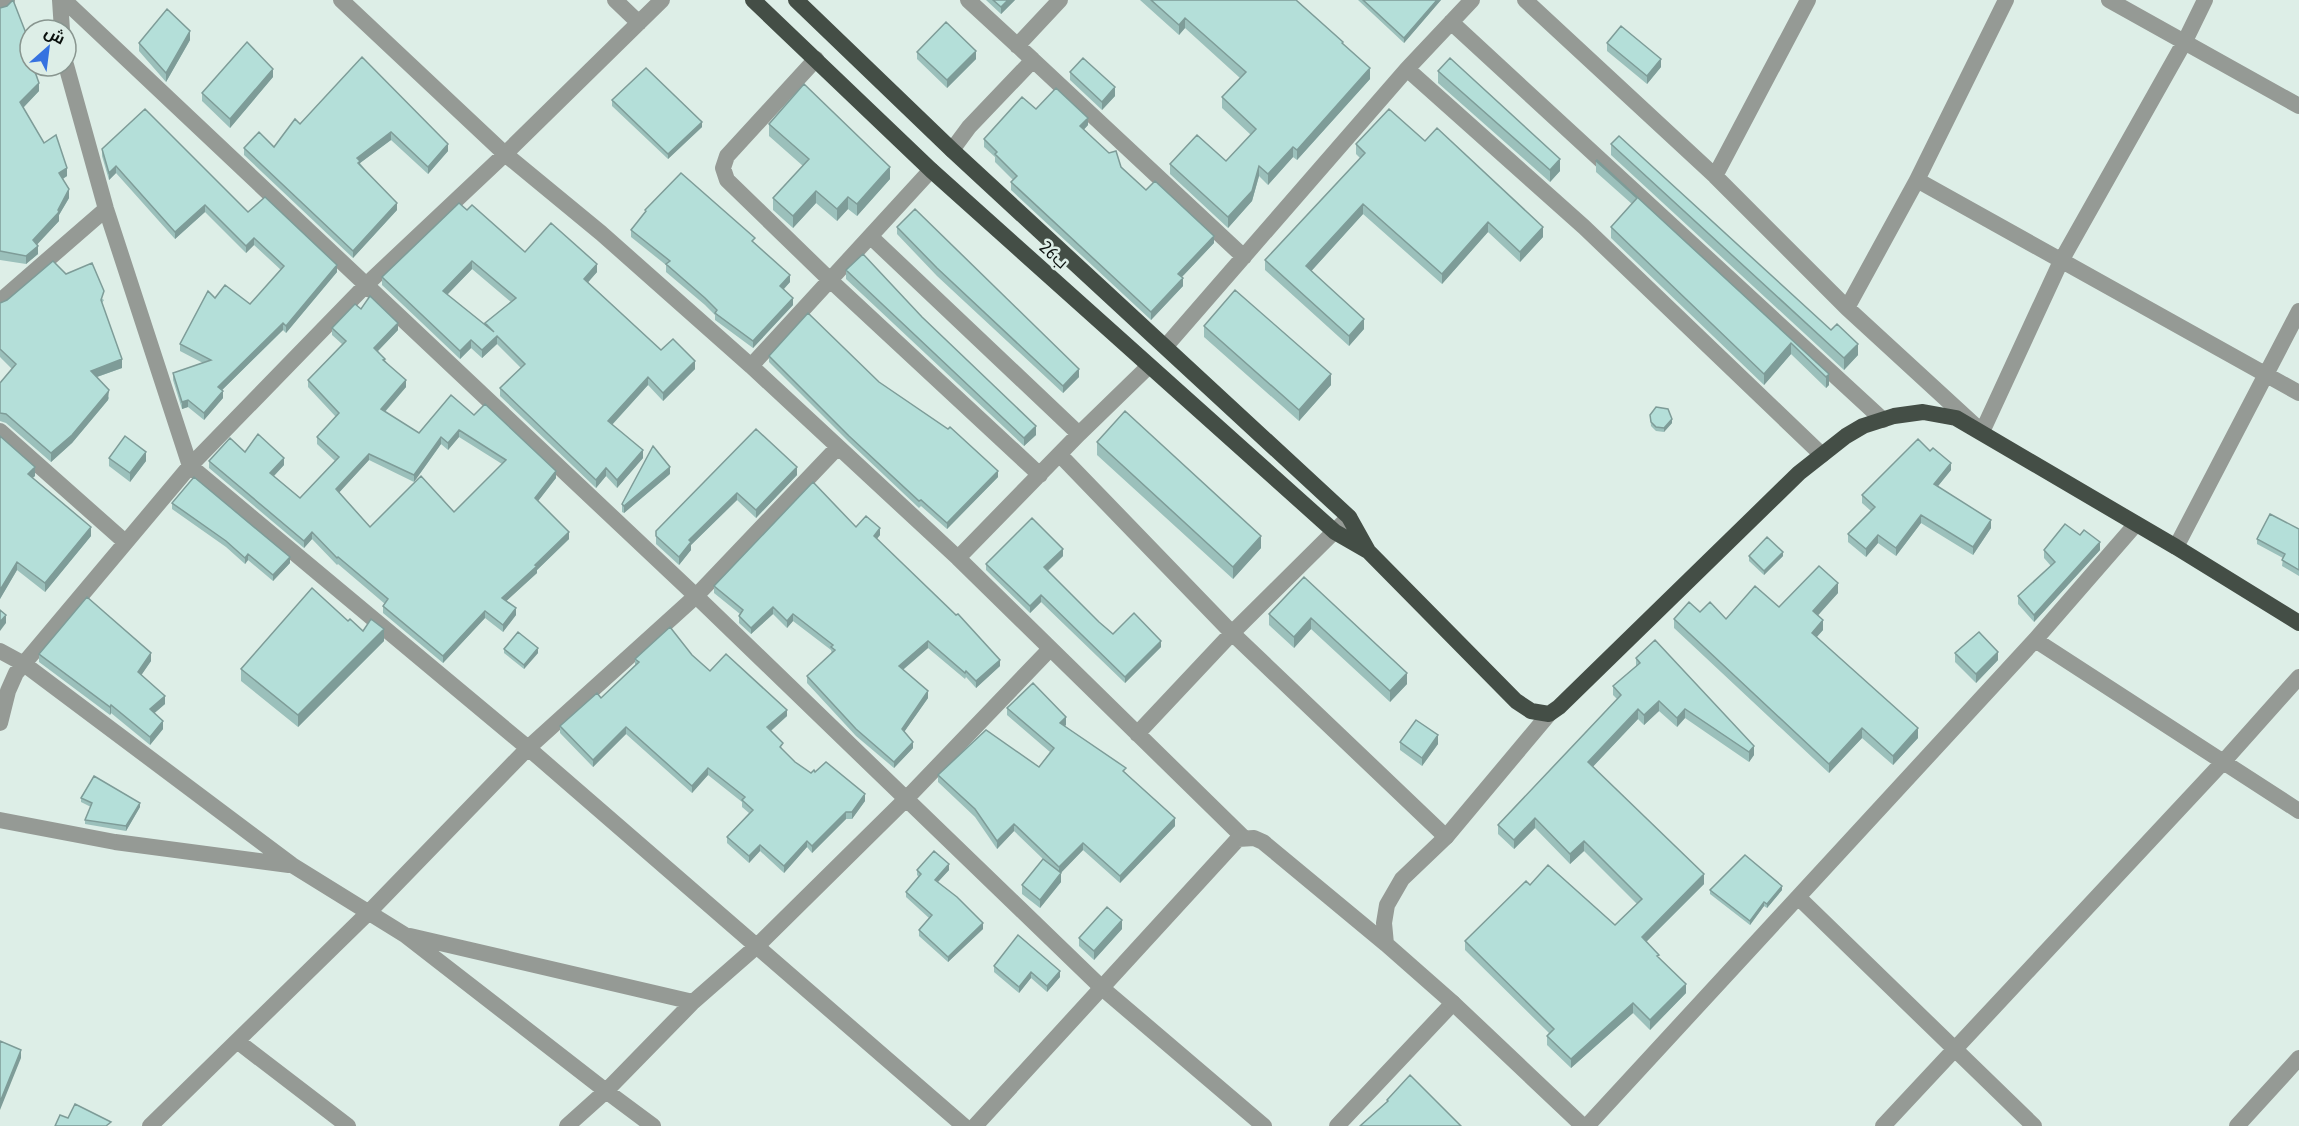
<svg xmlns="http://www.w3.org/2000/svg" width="2299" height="1126" viewBox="0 0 2299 1126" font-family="'Asap Condensed',Cairo,sans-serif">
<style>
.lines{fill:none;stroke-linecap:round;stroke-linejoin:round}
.minor{stroke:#959a95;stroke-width:16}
.tertiary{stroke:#959a95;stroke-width:16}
.trunk{stroke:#444e46;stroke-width:16}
.wall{fill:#9bc0bb;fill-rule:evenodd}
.shaded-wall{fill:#7e9c98}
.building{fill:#b4dfd9;stroke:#7e9c98;stroke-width:1.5;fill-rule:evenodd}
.labels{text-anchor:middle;stroke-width:5;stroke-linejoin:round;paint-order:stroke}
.street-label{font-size:18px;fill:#090f0c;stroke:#ddeee7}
</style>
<rect width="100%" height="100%" fill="#ddeee7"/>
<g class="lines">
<path class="minor" d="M60 0 62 30
M64 0 696 596 1102 988 1264 1126
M341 0 505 154 601 233 751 366 958 558 1244 838
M615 0 639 23
M1525 0 1715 176 1847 308 1982 432 2061 261 2185 41 2205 0
M2109 0 2299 106
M0 7 7 0
M1451 22 1883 420
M1017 46 1060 0
M816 59 727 156 723 168 727 180 830 280 1040 475
M1033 60 1244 257
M66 65 106 209 190 466 528 748 964 1126
M1407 69 1584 227 1822 455
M952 150 969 127 1033 60 968 0
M1715 176 1808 0
M1917 180 2299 393
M871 237 1079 434
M0 301 106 209
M1847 308 1917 180 2006 0
M1166 346 1407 69 1472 0
M751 366 931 170
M0 431 124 541
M1060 455 1232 633 1446 837
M2176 547 2299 311
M958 558 1079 434 1149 366
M2035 640 2299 811
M0 651 24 664 292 865 405 935 606 1091 653 1126
M0 723 8 691 16 673 190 466 367 284 505 154 662 0
M1137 734 1232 633 1349 517
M0 820 115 842 289 865
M1798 897 2034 1126
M410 936 693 1002
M237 1041 348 1126
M150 1126 369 912 528 748 696 596 838 447
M567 1126 606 1091 693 1002 757 946 906 799 1050 649
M1337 1126 1453 1003
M1587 1126 2035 640 2136 524
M1883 1126 2224 761 2299 677
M2237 1126 2299 1058"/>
<path class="tertiary" d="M1549 714 1446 837 1402 879 1387 905 1384 923 1386 944 1453 1003 1583 1126
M975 1126 1238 839 1254 838 1263 842 1386 944"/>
<path class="trunk" d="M753 0 931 170 1335 532 1368 551
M796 0 952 150 1349 517 1368 551 1516 701 1531 711 1549 714 1559 707 1799 473 1846 436 1863 426 1894 416 1923 412 1956 418 2176 547 2299 623"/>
</g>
<path class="wall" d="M986 0H1015L1001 14Z
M1140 0H1296L1343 44 1370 79 1297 160 1293 157 1268 185 1259 176 1252 201 1228 228 1170 174V164L1226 161 1251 135 1222 108V97L1240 78 1185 28 1179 35Z
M1358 0H1441L1404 43Z
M0 8 29 47 37 75 39 91 23 108 44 143 67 176 63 179 69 198 59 215V221L37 244 38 254 26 264 0 260Z
M190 40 166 82 139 51V43Z
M1607 43 1661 67 1647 84 1607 51Z
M917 52 976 59 947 88 917 59Z
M362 57 448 151 428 174 391 140 360 163 397 210 353 258 244 155V148L274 147 300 124Z
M1438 71 1560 171 1550 182 1438 83Z
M1070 72 1115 96 1102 110 1070 80Z
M273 77 230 128 202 101V93Z
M612 100 702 127 668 159 612 106Z
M1036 109 1088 125 1083 130 1121 167 1146 190 1214 243 1182 277 1183 286 1151 320 1011 190V182L1013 180 995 162V157L984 147V139Z
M769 124 890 179 857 216 848 209 837 221 816 203 793 228 773 210V198L803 166 769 136Z
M1425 141 1543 237 1520 262 1488 232 1442 284 1363 214 1311 271 1364 329 1349 346 1265 270V260L1360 158 1356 154V144Z
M1611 144 1831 330 1858 355 1844 370 1611 155Z
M102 149 248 212 337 272 286 333 283 330 222 390 223 398 204 420 188 407 182 409 173 380V373L203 363 180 351V344L215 298 250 304 281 270 254 245 246 253 205 212 175 239 116 173 109 180 102 156Z
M1596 161 1829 374V385L1826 388 1791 354 1764 385 1611 238V227L1632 204 1596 172Z
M467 210 525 252 597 272 588 282 661 350 695 369 663 401 648 385 612 425 643 458 617 488 606 476 596 488 500 396V388L521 368 497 344 482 358 471 348 460 359 382 285V277ZM472 269 511 302 485 323V325L447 295Z
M645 210 755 243 790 282 784 289 793 305 753 348 715 320V315L705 305 666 272V265L631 237V230L645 213Z
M897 227 1079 377 1063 393 937 276 897 234Z
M846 270 922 317 1036 435 1024 446 846 279Z
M66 274 104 300 102 303 122 368 97 377 109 398 108 400 72 443 51 462 6 423 0 421V383L12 369 0 357V303H1Z
M361 309 398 330 378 351 406 387 385 412 419 433 474 415 556 478 538 501 569 539 537 570V573L506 601 516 615 503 632 485 618 443 663 383 613V606L385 604 338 564 337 565 312 539 304 548 209 468V461L245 452 284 465 274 476 300 498 335 461 317 444V437L336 417 308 387V380L342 344 332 335V328ZM459 437 502 464 454 512 370 527 339 492 369 460 414 482 441 444 448 450Z
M1204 326 1331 385 1299 421 1204 337Z
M769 356 879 382 998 477 947 529 921 506 919 508 849 442 769 362Z
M1650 415 1672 423 1664 432 1656 431 1651 426Z
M756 429 797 475 756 518 737 500 691 545V550L679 565 656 544V531Z
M0 436 35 476 32 478 91 536 45 592 17 570 0 599Z
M1097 442 1261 548 1233 579 1097 455Z
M109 458 146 461 130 482 109 466Z
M1951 470 1938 486 1991 528 1973 555 1921 523 1896 556 1878 543 1866 557 1848 542V534L1871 511 1862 503V495Z
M670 474 624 513 622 512V504Z
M172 503 290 563 273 581 248 560 245 564 226 547 172 509Z
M856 527 880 535 877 539 1000 666 976 688 966 677 965 679 928 648 903 670 928 698 904 732 913 748 894 768 856 736 807 683V676L832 654 831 650 793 621 787 628 773 614 751 634 739 623V616L740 614 714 593V586Z
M2299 529V576L2282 566 2283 558 2257 544V539Z
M2044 550H2100L2034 622 2018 604V596L2051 566 2044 558Z
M1063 556 1048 571 1099 622 1113 634 1161 647 1125 683 1041 602 1030 613 986 570V564Z
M1749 556H1783L1764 575 1749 561Z
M1304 577 1407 684 1390 702 1311 629 1294 648 1269 625V614Z
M1838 593 1817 615 1823 630 1817 637 1918 738 1893 765 1862 738 1829 773 1674 628V619L1700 612 1726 619Z
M348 621 363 631 384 641 298 727 241 681V669Z
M504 649 538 653 524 669 504 653Z
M1955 653 1998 660 1976 683 1955 662Z
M39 654 151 661 141 675 165 704 154 713 163 729 150 745 111 713 110 715 39 662Z
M692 655 710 671 787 716 771 731 783 750 795 762 811 773 815 772 865 801 852 819H846L812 853 807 847 784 873 760 851 749 863 727 843V837L749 813 742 807V802L708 775 692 793 626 734 593 767 560 733V726L601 698 635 665V659Z
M1636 658 1754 755 1749 762 1685 718 1677 727 1659 711 1644 725 1638 719 1592 767 1704 884 1646 942 1686 993 1650 1030 1633 1013 1571 1068 1547 1045V1036L1549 1033 1465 950V941L1530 885 1615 925 1637 904 1584 851 1570 864 1535 828 1514 849 1498 834V825L1617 699 1613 695V686L1636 666Z
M1007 708 1066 725 1065 726 1126 773 1175 826 1120 883 1083 850 1060 873 1061 882 1040 908 1022 894V885L1043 859 1014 831 997 849 975 817 938 782V775L1039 767 1050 752 1007 715Z
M1400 742 1438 744 1422 766 1400 750Z
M81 798 140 807 126 831 85 824V820L91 807 81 802Z
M917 870H949L938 882 983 929 948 962 919 936V930L929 918 906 897V892L919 877 917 875Z
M1710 890H1782L1767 908 1764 906 1750 925 1710 894Z
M1122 929 1094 960 1079 946V938Z
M994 966 1060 977 1047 992 1031 978 1019 993 994 972Z"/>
<path class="shaded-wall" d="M1008 0H1015L1001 14V7Z
M1437 0H1441L1404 43V38Z
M1185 18V28L1179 35V25Z
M190 31V40L166 82V73Z
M976 51V59L947 88V80Z
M1661 59V67L1647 84V76Z
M1370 68V79L1297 160V150Z
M273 69V77L230 128V119Z
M39 83V91L20 111V102Z
M1115 87V96L1102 110V102Z
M1088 118V125L1080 134V126Z
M702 122V127L668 159V154Z
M391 132V140L360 163V169L357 158Z
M448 144V151L428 174V167Z
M1293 147V157L1268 185V174Z
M1560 159V171L1550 182V170Z
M116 166V173L109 180V173Z
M1259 166V176L1252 201 1228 228V217Z
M890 167V179L857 216V204Z
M67 168V176L59 181V173Z
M69 189V198L59 215V221L33 249V240L58 210Z
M816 191V203L793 228V216Z
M848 197V209L837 221V209Z
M397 203V210L353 258V251Z
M1363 204V214L1306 277V266Z
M205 205V212L175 239V232Z
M1488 222V232L1442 284V274Z
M1543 227V237L1520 262V252Z
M1214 236V243L1178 281V274Z
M254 238V245L246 253V246Z
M38 246V254L26 264V256Z
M472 261V269L443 299V291Z
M597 264V272L584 287V279Z
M337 265V272L286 333V326Z
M790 275V282L780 293V286Z
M1183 278V286L1151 320V312Z
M793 298V305L753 348V341Z
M1364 319V329L1349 346V336Z
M283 323V330L218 394V387Z
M398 323V330L374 355V348Z
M497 336V344L482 358V350Z
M471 340V348L460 359V351Z
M1791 343V354L1764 385V374Z
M1858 344V355L1844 370V358Z
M122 359V368L91 379V371Z
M695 361V369L663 401V393Z
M1079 369V377L1063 393V386Z
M1331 374V385L1299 421V410Z
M1829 374V385L1826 388V377Z
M648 377V385L608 429V421Z
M406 380V387L381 416V409Z
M109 390 108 400 72 443 51 462V453Z
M223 391V398L204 420V413Z
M188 400V407L182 409V402Z
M1672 419V423L1664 432V428Z
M1036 426V435L1024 446V438Z
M459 430V437L448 450V443Z
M441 437V444L414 482V475Z
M643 450V458L617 488V480Z
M146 452V461L130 482V473Z
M369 454V460L336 496V489Z
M284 458V465L270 480V473Z
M1951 463V470L1934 491V484Z
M35 467V476L28 482V474Z
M670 467V474L624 513V506Z
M797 467V475L756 518V510Z
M606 468V476L596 488V480Z
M556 471V478L535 505V498Z
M998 471V477L947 529V523Z
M737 493V500L691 545V550L679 565V557L689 540Z
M1921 515V523L1896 556V548Z
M1991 520V528L1973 555V547Z
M91 527V536L45 592V583Z
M880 528V535L874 542V536Z
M312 532V539L304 548V541Z
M569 532V539L537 570V573L502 605V598Z
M1878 535V543L1866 557V549Z
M1261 536V548L1233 579V567Z
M2100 542V550L2034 622V615Z
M1063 549V556L1044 574V567Z
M1783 552V556L1764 575V571Z
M248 554V560L245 564V558Z
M290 557V563L273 581V575Z
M17 562V570L0 599V590Z
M1838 583V593L1813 621V611Z
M1041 595V602L1030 613V606Z
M773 607V614L751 634V628Z
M516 608V615L503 632V625Z
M485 611V618L443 663V656Z
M793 614V621L787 628V621Z
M6 615V623L0 631V622Z
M1311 618V629L1294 648V637Z
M1823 620V630L1812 642V633Z
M384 629V641L298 727V715Z
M928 641V648L899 673V666Z
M1161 641V647L1125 683V677Z
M538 648V653L524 669V665Z
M1998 652V660L1976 683V674Z
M151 653V661L138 680V672Z
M1000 660V666L976 688V681Z
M1407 673V684L1390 702V691Z
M928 691V698L902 735V729Z
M165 696V704L150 717V709Z
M1659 701V711L1644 725V715Z
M111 705V713L110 715V707Z
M1638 709V719L1588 772V762Z
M1685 709V718L1677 727V718Z
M787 710V716L767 734V727Z
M1066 717V725L1060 730V723Z
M163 721V729L150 745V737Z
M626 727V734L593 767V760Z
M1862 728V738L1829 773V764Z
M1918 728V738L1893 765V756Z
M1438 735V744L1422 766V758Z
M913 742V748L894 768V762Z
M1754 746V755L1749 762V752Z
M708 768V775L692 793V786Z
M865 794V801L852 819V812Z
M140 803V807L126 831V826Z
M846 812V819L812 853V846Z
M1175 818V826L1120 883V876Z
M1535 818V828L1514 849V840Z
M1014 824V831L997 849V841Z
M807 841V847L784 873V866Z
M1584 841V851L1570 864V854Z
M1083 843V850L1059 875V867Z
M760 845V851L749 863V856Z
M949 864V870L935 885V880Z
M1061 873V882L1040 908V900Z
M1704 874V884L1642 946V937Z
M1782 886V890L1767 908V904Z
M1764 902V906L1750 925V921Z
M1122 920V929L1094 960V951Z
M983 923V929L948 962V957Z
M1060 971V977L1047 992V986Z
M1031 972V978L1019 993V987Z
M1686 984V993L1650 1030V1020Z
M1633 1003V1013L1571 1068V1059Z
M21 1050V1058L0 1110V1102Z"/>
<path class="building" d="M13 0 29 41 27 43 30 51V66H36L37 67 34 69 39 83 20 102 44 143 56 135 67 168 59 173 69 189 58 210 59 212 33 240 38 246 26 256 0 251V8L7 6Z
M993 0H1008L1001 7Z
M1151 0H1296L1343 42 1342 43 1370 68 1297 150 1293 147 1268 174 1259 166 1252 191 1228 217 1170 164 1197 135 1226 161 1256 129 1222 97 1246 72 1185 18 1179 25Z
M1363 0H1437L1404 38Z
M167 9 190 31 166 73 139 43Z
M946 22 976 51 947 80 917 52Z
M1621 26 1661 59 1647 76 1607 43Z
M247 42 273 69 230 119 202 93Z
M362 57 448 144 428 167 391 132 357 158 360 161 358 163 397 203 353 251 244 148 259 132 274 147 295 119 300 124Z
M1083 58 1115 87 1102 102 1070 72Z
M1450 58 1560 159 1550 170 1438 71Z
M646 68 702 122 668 154 612 100Z
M804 84 890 167 857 204 848 197 837 209 816 191 793 216 773 198 809 159 769 124Z
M1056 88 1088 118 1080 126 1109 153 1116 151 1121 167 1146 190 1155 181 1214 236 1178 274 1183 278 1151 312 1011 182 1017 176 995 154 997 152 984 139 1022 97 1036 109Z
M145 109 248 212 265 197 337 265 286 326 283 323 218 387 223 391 204 413 188 400 182 402 173 373 211 360 180 344 208 291 215 298 225 285 250 304 284 266 254 238 246 246 205 205 175 232 116 166 109 173 102 149Z
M1389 109 1425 141 1437 128 1543 227 1520 252 1488 222 1442 274 1363 204 1306 266 1364 319 1349 336 1265 260 1365 153 1356 144Z
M1619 136 1831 330 1837 324 1858 344 1844 358 1611 144Z
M1597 160 1829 374 1826 377 1791 343 1764 374 1611 227 1637 198 1596 161Z
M681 173 755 238 752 241 790 275 780 286 793 298 753 341 715 313 717 310 705 298 666 264 670 261 631 230 646 211 645 210Z
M459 203 467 210 472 205 525 252 551 223 597 264 584 279 661 350 673 339 695 361 663 393 648 377 608 421 643 450 617 480 606 468 596 480 500 388 525 364 497 336 482 350 471 340 460 351 382 277ZM472 261 516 298 485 323 494 332 443 291Z
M915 209 1079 369 1063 386 937 268 897 227Z
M863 254 922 317 1036 426 1024 438 846 270Z
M53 261 66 274 92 263 104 291 101 300 122 359 91 371 109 390 108 392 72 435 51 453 6 414 0 413V383L16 364 0 349V303L7 300Z
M1235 290 1331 374 1299 410 1204 326Z
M370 296 398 323 374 348 385 359 383 360 406 380 381 409 419 433 451 395 474 415 485 404 556 471 535 498 569 532 535 565 537 566 502 598 516 608 503 625 485 611 443 656 383 606 388 599 338 557 337 558 312 532 304 541 209 461 230 438 245 452 258 434 284 458 270 473 300 498 339 457 317 437 339 413 308 380 346 341 332 328 355 304 361 309ZM459 430 506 460 454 512 421 476 370 527 336 489 369 454 414 475 441 437 448 443Z
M808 313 879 382 948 429 950 427 998 471 947 523 921 500 919 501 849 436 769 356Z
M1656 407 1668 409 1672 419 1664 428 1656 427 1651 422 1650 415Z
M1125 411 1261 536 1233 567 1097 442Z
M756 429 797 467 756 510 737 493 689 540 691 542 679 557 656 536V531Z
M0 436 35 467 28 474 91 527 45 583 17 562 0 590Z
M125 436 146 452 130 473 109 458Z
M1918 439 1930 451 1933 448 1951 463 1934 484 1991 520 1973 547 1921 515 1896 548 1878 535 1866 549 1848 534 1875 507 1862 495Z
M653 446 670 467 624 506 622 504Z
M194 477 290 557 273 575 248 554 245 558 226 541 172 503Z
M813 482 856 527 866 516 880 528 874 536 956 615 958 614 1000 660 976 681 966 671 965 673 928 641 899 666 928 691 902 729 913 742 894 762 856 729 807 676 835 650 831 647 833 645 793 614 787 621 773 607 751 628 739 616 743 610 714 586Z
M2270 514 2299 529V570L2282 560 2285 554 2257 539Z
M1032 518 1063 549 1044 567 1099 622 1113 634 1134 613 1161 641 1125 677 1041 595 1030 606 986 564Z
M2065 524 2080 535 2084 530 2100 542 2034 615 2018 596 2055 562 2044 550Z
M1767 537 1783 552 1764 571 1749 556Z
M1819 566 1838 583 1813 611 1823 620 1812 633 1918 728 1893 756 1862 728 1829 764 1674 619 1689 602 1700 612 1710 602 1726 619 1755 586 1779 607Z
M1304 577 1407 673 1390 691 1311 618 1294 637 1269 614Z
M312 588 348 621 350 619 363 631 371 619 384 629 298 715 241 669Z
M87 597 151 653 138 672 165 696 150 709 163 721 150 737 111 705 110 707 39 654Z
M0 610 6 615 0 622Z
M670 627 692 655 710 671 726 654 787 710 767 727 783 743 780 747 795 762 811 773 814 770 815 772 826 762 865 794 852 812H846L812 846 807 841 784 866 760 845 749 856 727 837 753 810 742 800 745 797 708 768 692 786 626 727 593 760 560 726 597 693 601 698 639 662 635 659Z
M518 632 538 648 524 665 504 649Z
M1979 632 1998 652 1976 674 1955 653Z
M1655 640 1754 746 1749 752 1685 709 1677 718 1659 701 1644 715 1638 709 1588 762 1704 874 1642 937 1659 955 1657 956 1686 984 1650 1020 1633 1003 1571 1059 1547 1036 1554 1029 1465 941 1526 881 1530 885 1548 865 1615 925 1642 899 1584 841 1570 854 1535 818 1514 840 1498 825 1621 695 1613 686 1640 663 1636 658Z
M1033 683 1066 717 1060 723 1126 768 1123 771 1175 818 1120 876 1083 843 1059 867 1014 824 997 841 975 809 938 775 986 730 1039 767 1054 748 1007 708Z
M1416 720 1438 735 1422 758 1400 742Z
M94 776 140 803 126 826 85 820 92 803 81 798Z
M934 851 949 864 935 880 957 897 983 923 948 957 919 930 932 915 906 892 921 874 917 870Z
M1745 855 1782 886 1767 904 1764 902 1750 921 1710 890Z
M1043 859 1061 873 1040 900 1022 885Z
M1107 907 1122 920 1094 951 1079 938Z
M1018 935 1060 971 1047 986 1031 972 1019 987 994 966Z
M0 1041 21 1050 0 1102Z
M1410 1075 1461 1126H1360L1388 1101 1387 1100Z
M75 1104 111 1122 106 1126H55L60 1115 68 1118Z"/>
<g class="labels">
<g class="street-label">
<text transform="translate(1054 255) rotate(42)" y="6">26ب</text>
</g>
</g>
<g transform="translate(48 48) rotate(28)"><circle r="28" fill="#ddeee7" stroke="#88958f" stroke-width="1.5"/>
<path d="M0-4.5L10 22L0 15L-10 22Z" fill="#3572e0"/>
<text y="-9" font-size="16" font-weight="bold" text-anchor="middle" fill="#090f0c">ش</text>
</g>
</svg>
